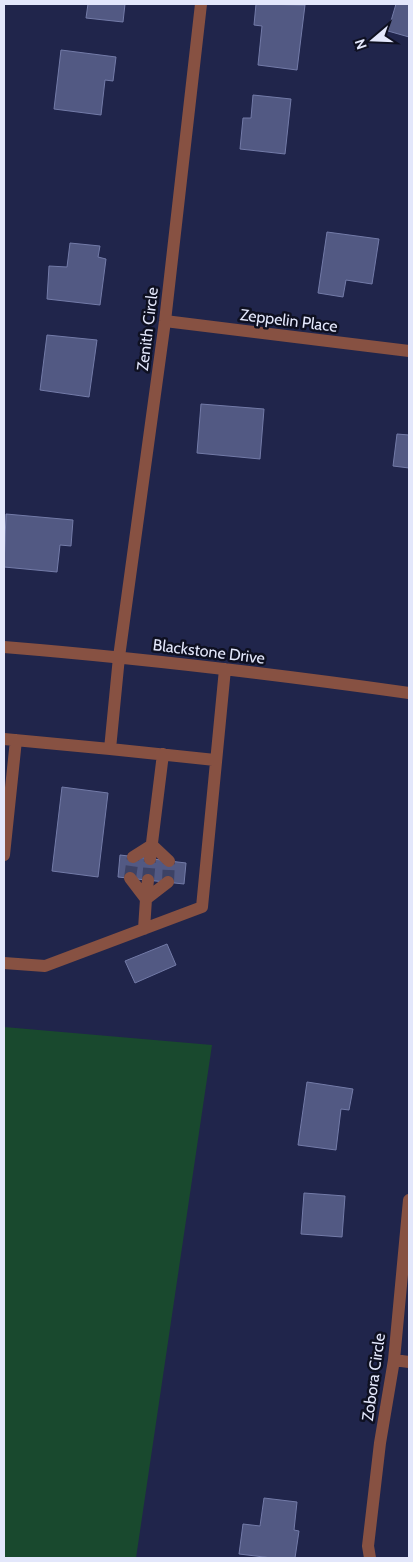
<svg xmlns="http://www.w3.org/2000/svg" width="413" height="1562" viewBox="0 0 413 1562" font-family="Cabin,sans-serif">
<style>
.green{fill:#19492e}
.building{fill:#525983;stroke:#737ba8}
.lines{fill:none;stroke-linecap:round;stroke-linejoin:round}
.minor-tunnel{stroke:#3d4265;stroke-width:12;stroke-dasharray:12 6;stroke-linecap:butt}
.minor{stroke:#875142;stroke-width:12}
.labels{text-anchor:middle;stroke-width:5;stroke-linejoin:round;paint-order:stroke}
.street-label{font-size:16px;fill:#e3e7fb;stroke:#0e1021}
</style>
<rect width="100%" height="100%" fill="#20254b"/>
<path class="green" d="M4 1027 212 1045 136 1558H4Z"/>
<path class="building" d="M88 4H125L123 22 86 18Z
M256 4 305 5 297 70 258 65 262 26 254 25Z
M396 4H409V37L388 31Z
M61 50 116 57 113 81 105 80 101 115 54 109Z
M253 95 291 99 285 154 240 149 243 118H251Z
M327 232 379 239 372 284 346 280 343 297 318 293Z
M70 243 100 246 98 257 106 259 100 305 47 299 49 266 67 267Z
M47 335 97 340 89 397 40 390Z
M201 404 264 409 260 459 197 453Z
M397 434 409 435V468L393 466Z
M6 514 73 520 71 546 60 545 57 572 4 567Z
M62 787 108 793 98 877 52 871Z
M120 855 186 863 184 884 118 877Z
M167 944 176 965 135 983 125 961Z
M307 1082 353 1089 349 1110 341 1109 336 1150 298 1145Z
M304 1193 345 1196 342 1237 301 1234Z
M264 1498 297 1502 294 1530 299 1531 295 1558H272L239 1554 243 1524 260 1526Z"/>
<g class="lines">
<path class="minor-tunnel" d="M130 878 133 857
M148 880 150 859
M168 882 169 861"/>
<path class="minor" d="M165 321 409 351
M4 647C139 658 274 674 409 693
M4 739 110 749 119 657 165 321 201 4
M110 749 215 760
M4 855 16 740
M133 857 152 845 169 861
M150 859 163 754
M130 878 146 899 144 929
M146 899 168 882
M146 899 148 880
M4 963 45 966 202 907 225 669
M394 1360 409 1362
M370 1558 368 1546 380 1443 394 1360 409 1200"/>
</g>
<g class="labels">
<g class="street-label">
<text transform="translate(289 320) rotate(7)" y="6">Zeppelin Place</text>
<text transform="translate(147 329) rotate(-83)" y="6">Zenith Circle</text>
<text transform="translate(209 651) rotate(7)" y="6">Blackstone Drive</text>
<text transform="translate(373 1377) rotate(-82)" y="6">Zobora Circle</text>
</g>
</g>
<rect width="413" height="1562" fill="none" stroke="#e3e7fb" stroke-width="10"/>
<g transform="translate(373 40) rotate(251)" stroke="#0e1021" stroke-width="4" paint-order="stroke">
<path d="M0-4L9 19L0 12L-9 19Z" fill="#e3e7fb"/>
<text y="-8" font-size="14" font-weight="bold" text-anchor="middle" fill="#e3e7fb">N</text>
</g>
</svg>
